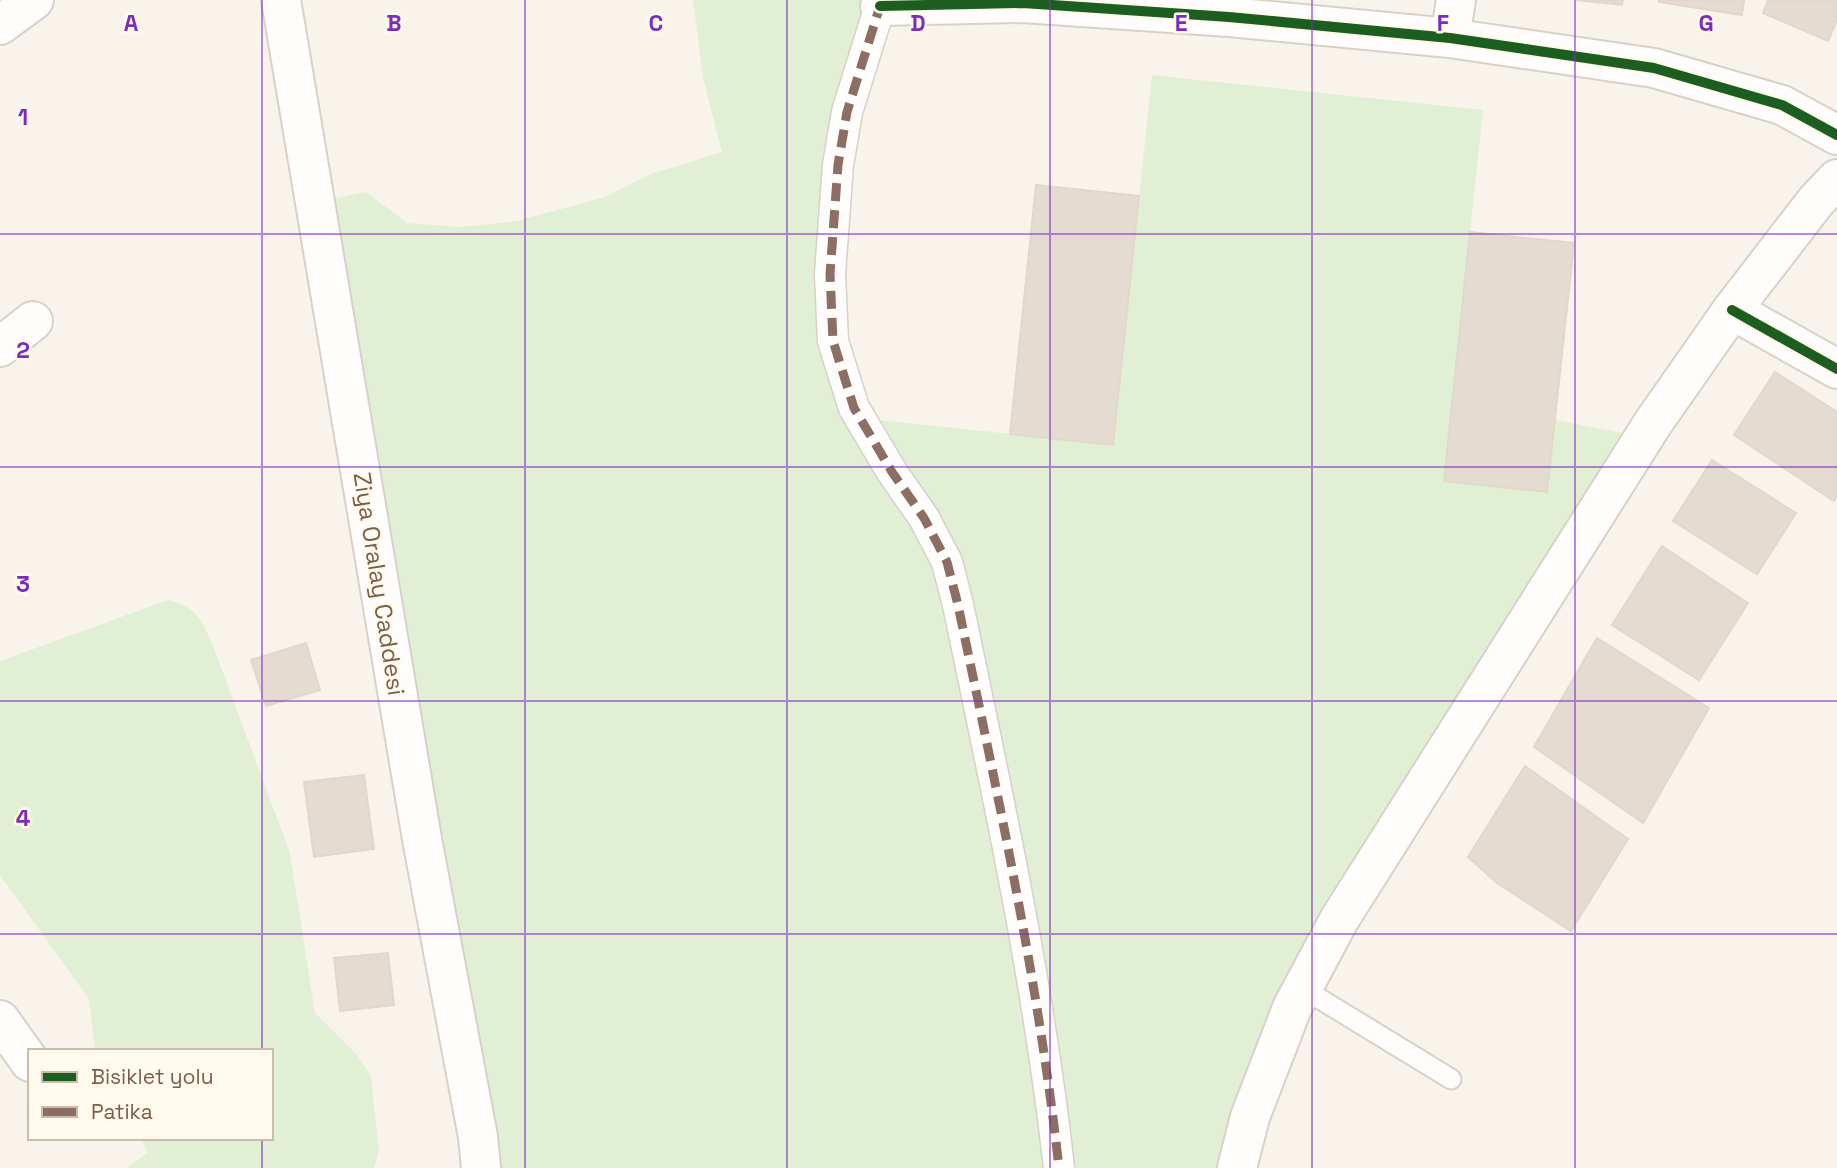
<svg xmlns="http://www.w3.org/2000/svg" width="1837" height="1168" viewBox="0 0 1837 1168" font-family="'Space Grotesk',sans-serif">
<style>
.green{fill:#e1f0d4}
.building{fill:#e5dcd1;stroke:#e1d7cc;stroke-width:2}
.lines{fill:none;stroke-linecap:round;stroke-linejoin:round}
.service-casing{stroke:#d7d1c9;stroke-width:23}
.pedestrian-casing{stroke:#d7d1c9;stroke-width:33}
.minor-casing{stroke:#d7d1c9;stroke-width:42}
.secondary-casing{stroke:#d8d1c9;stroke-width:42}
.service{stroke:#fefdfc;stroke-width:19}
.pedestrian{stroke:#fefdfc;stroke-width:30}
.minor{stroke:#fefdfc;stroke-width:38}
.secondary{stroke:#fefdfc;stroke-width:38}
.quiet{stroke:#8d6e63;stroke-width:9;stroke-dasharray:18 9;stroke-linecap:butt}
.cycleway-casing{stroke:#fffaed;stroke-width:15}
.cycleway{stroke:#1b5e20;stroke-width:10}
.grid{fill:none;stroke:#7b2cbf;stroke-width:2;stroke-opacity:0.55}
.labels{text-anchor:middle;stroke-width:5;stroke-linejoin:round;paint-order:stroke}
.street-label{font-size:24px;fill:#795e48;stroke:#fffaed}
.grid-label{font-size:23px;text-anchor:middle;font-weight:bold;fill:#7b2cbf;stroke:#fffaed;stroke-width:5;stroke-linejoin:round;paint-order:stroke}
</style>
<rect width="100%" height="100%" fill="#f8f4eb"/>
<path class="green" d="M693 0H880L830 274 861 418 1113 445 1152 75 1483 110 1444 481 1547 492 1555 420 1644 437 1339 920 1237 1168H481L315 202 366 192 407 223 461 227 517 221 605 197 651 174 722 152 703 78Z
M168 600C197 607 200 618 212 643L290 853 315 1013 357 1055 371 1076 379 1151 374 1168H126L148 1153 141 1138H271V1051H95L89 999 0 875V661Z"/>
<path class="building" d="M1576 0H1623L1622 5Z
M1659 0H1744L1742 15 1659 2Z
M1768 0H1837V20L1828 41 1763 13Z
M1036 185 1139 196 1113 445 1010 434Z
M1470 232 1574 243 1547 492 1444 481Z
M1775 372 1837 412V496L1834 501 1734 435Z
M1712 460 1796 513 1757 574 1673 521Z
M1662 546 1748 603 1699 680 1612 625Z
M1597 638 1709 708 1643 823 1534 747Z
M306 643 320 690 266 706 251 660Z
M1525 766 1628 839 1571 931 1497 883 1468 857Z
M364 775 374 849 314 857 304 782Z
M388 953 394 1005 340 1011 334 958Z"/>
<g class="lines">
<defs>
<path id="service" d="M1302 988 1451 1079"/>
<path id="pedestrian" d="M880 0V6L847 112 838 165 830 274 833 341 854 408 892 472 924 518 947 562 958 605C997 792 1038 978 1059 1168"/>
<path id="minor" d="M880 6 1023 3 1229 17 1450 38 1654 68 1782 105 1837 135
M0 25 34 0
M1450 38 1456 0
M1732 310 1837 369
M0 347 33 321
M0 1020 30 1062"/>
<path id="secondary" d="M281 0 422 839 478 1137 481 1168
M1237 1168 1250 1117 1292 1008 1339 920 1653 423 1732 310 1816 201 1837 179"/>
</defs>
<use href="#service" class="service-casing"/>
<use href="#pedestrian" class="pedestrian-casing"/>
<use href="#minor" class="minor-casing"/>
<use href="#secondary" class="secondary-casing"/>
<use href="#service" class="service"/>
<use href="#pedestrian" class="pedestrian"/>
<use href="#minor" class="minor"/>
<use href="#secondary" class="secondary"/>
<path class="quiet" d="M880 0V6L847 112 838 165 830 274 833 341 854 408 892 472 924 518 947 562 958 605C997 792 1038 978 1059 1168"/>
<defs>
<path id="cycleway" d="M880 6 1023 3 1229 17 1450 38 1654 68 1782 105 1837 135
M1732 310 1837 369"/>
</defs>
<use href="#cycleway" class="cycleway-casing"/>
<use href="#cycleway" class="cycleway"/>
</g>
<path class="grid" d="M262 0V1051M525 0V1168M787 0V1168M1050 0V1168M1312 0V1168M1575 0V1168M0 234H1837M0 467H1837M0 701H1837M0 934H1837M262 1138V1168"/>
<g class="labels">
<g class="street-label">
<text transform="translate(379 584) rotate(81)" y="8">Ziya Oralay Caddesi</text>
</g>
</g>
<g class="grid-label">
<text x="131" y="31">A</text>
<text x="394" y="31">B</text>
<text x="656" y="31">C</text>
<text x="918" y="31">D</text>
<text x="1181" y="31">E</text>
<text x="1443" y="31">F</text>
<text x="1706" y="31">G</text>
<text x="23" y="125">1</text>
<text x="23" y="358">2</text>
<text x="23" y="592">3</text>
<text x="23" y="826">4</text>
</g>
<rect x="28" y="1049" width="245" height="91" fill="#fffaed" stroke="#c9bcab" stroke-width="2"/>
<rect x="42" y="1072" width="35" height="10" fill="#1b5e20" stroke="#c9bcab" stroke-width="2"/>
<text x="91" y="1084" font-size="21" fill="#795e48">Bisiklet yolu</text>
<rect x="42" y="1107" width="35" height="10" fill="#8d6e63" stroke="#c9bcab" stroke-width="2"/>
<text x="91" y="1119" font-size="21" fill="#795e48">Patika</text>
</svg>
